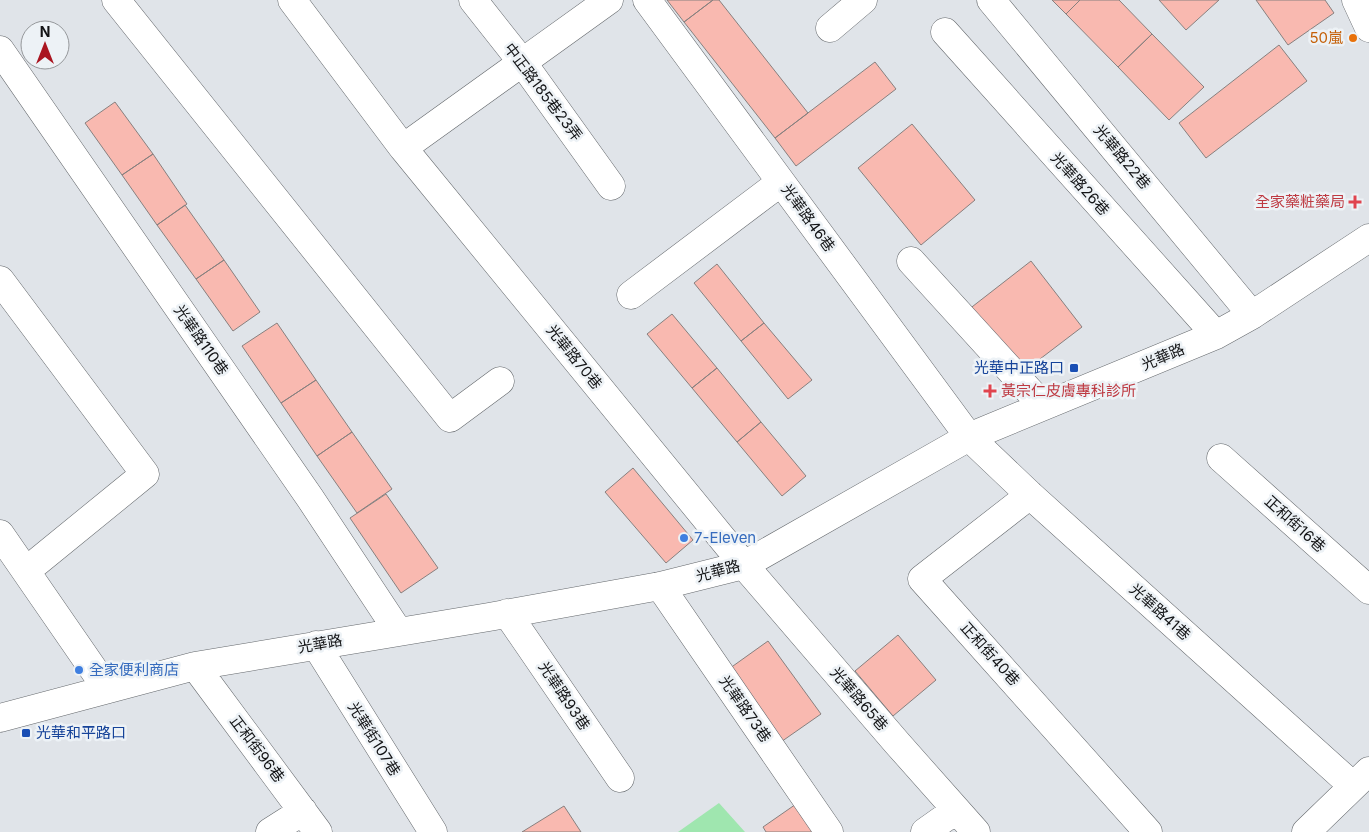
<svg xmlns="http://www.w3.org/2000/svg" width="1369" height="832" viewBox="0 0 1369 832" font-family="Inter,'Noto Sans TC',sans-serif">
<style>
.green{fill:#9fe6af}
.building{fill:#f9b9b0;stroke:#87807f}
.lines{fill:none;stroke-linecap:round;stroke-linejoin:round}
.minor-casing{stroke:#64686c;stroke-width:29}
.minor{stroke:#fff;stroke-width:28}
.food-dot{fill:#e8710a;stroke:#edf2f6;stroke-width:2}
.health-dot{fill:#e0444e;stroke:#edf2f6;stroke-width:2}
.transit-dot{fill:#1a4fb4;stroke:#edf2f6;stroke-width:2}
.shop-dot{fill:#3f7fe0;stroke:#edf2f6;stroke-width:2}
.labels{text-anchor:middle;stroke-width:5;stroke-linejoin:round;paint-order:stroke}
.food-label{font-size:15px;fill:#c56008;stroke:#edf2f6;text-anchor:end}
.street-label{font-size:15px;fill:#131416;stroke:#edf2f6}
.health-label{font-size:15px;fill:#be3a42;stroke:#edf2f6;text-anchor:end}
.transit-label{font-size:15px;fill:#164399;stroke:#edf2f6;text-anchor:end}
.shop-label{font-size:15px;fill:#366cbe;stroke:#edf2f6;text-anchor:start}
</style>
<rect width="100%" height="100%" fill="#e0e4e9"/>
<path class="green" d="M719 803 745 832H678Z"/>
<path class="building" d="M667 0H713L684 22Z
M713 0H719L808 113 775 138 684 22Z
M1052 0H1080L1066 14Z
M1080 0H1119L1152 34 1118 67 1066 14Z
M1159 0H1219L1186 30Z
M1256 0H1325L1334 13 1288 45Z
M1152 34 1204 87 1169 120 1118 67Z
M1279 45 1307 81 1206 158 1179 123Z
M875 62 896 89 796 166 775 138Z
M115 102 153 154 122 175 85 123Z
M912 124 975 200 921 245 858 168Z
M153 154 187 204 157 225 122 175Z
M185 205 224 260 196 279 157 225Z
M224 260 260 312 233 331 196 279Z
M1031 261 1082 327 1019 375 968 310Z
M717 264 764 323 741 341 694 283Z
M672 314 717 368 692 388 647 334Z
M277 323 316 380 281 403 242 346Z
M764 323 812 380 788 399 741 341Z
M717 368 761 422 737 442 692 388Z
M316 380 352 432 317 456 281 403Z
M761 422 806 476 782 496 737 442Z
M352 432 392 489 357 513 317 456Z
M633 468 693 540 666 563 605 492Z
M386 494 438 568 401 593 350 518Z
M898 635 936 680 893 716 855 671Z
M768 641 821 714 778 744 726 671Z
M799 802 820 832H766L763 827Z
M564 806 581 832H522Z"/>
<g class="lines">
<defs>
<path id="minor" d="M116 0 450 418 500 381
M292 0 403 148 744 565 897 743 976 832
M473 0 522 62 611 186
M647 0 969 437 1030 495 1353 786
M991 0 1252 315
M1356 0 1369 28
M830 28 863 0
M945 32 1216 335
M0 50 310 498 398 631
M403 148 609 0
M911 261 1043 406
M0 280 145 474 26 571
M631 295 781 182
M1221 458 1369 590
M1030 495 922 579 1148 832
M0 534 107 689
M660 586 829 832
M507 613 620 778
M316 645 433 832
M195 666 318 832
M0 718 195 666 489 617 660 586 744 565 969 437 1216 335 1252 315 1369 238
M270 832 303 811
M925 832 956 810
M1306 832 1369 771"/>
</defs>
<use href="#minor" class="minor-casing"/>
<use href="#minor" class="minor"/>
</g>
<circle class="food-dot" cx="1353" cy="38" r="5"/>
<g class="health-dot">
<path d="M1352.5 194.5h5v5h5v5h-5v5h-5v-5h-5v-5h5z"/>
<path d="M987.5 383.5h5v5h5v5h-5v5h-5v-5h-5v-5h5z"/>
</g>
<g class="transit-dot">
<rect x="1069" y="363" width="10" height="10" rx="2.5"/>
<rect x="21" y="728" width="10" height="10" rx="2.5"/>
</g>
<g class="shop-dot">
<circle cx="684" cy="538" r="5"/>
<circle cx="79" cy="670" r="5"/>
</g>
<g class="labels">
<g class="food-label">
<text x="1343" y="43">50嵐</text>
</g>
<g class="street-label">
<text transform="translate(543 92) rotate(53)" y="5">中正路185巷23弄</text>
<text transform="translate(1122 157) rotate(50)" y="5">光華路22巷</text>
<text transform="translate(1080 184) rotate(48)" y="5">光華路26巷</text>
<text transform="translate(808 218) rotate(54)" y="5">光華路46巷</text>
<text transform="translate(201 340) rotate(55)" y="5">光華路110巷</text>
<text transform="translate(574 357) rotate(51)" y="5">光華路70巷</text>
<text transform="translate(1163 357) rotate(-23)" y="5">光華路</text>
<text transform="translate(1295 524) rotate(42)" y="5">正和街16巷</text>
<text transform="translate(718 571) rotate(-15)" y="5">光華路</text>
<text transform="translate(1160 612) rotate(42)" y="5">光華路41巷</text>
<text transform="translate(320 644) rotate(-10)" y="5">光華路</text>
<text transform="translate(990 654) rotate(48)" y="5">正和街40巷</text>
<text transform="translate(564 696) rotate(56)" y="5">光華路93巷</text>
<text transform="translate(859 699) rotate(49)" y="5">光華路65巷</text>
<text transform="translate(745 709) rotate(55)" y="5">光華路73巷</text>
<text transform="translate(374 739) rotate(58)" y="5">光華街107巷</text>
<text transform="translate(257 749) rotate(53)" y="5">正和街96巷</text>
</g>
<g class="health-label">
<text x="1345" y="207">全家藥粧藥局</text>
<text x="1001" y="396" text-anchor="start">黃宗仁皮膚專科診所</text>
</g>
<g class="transit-label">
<text x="1064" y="373">光華中正路口</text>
<text x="36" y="738" text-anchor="start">光華和平路口</text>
</g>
<g class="shop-label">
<text x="694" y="543">7-Eleven</text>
<text x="89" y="675">全家便利商店</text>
</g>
</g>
<g transform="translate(45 45)"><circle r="24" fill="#edf2f6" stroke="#96999c"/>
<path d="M0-4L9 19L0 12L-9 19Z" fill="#aa1520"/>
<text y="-8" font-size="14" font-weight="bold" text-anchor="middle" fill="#131416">N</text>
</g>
</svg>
